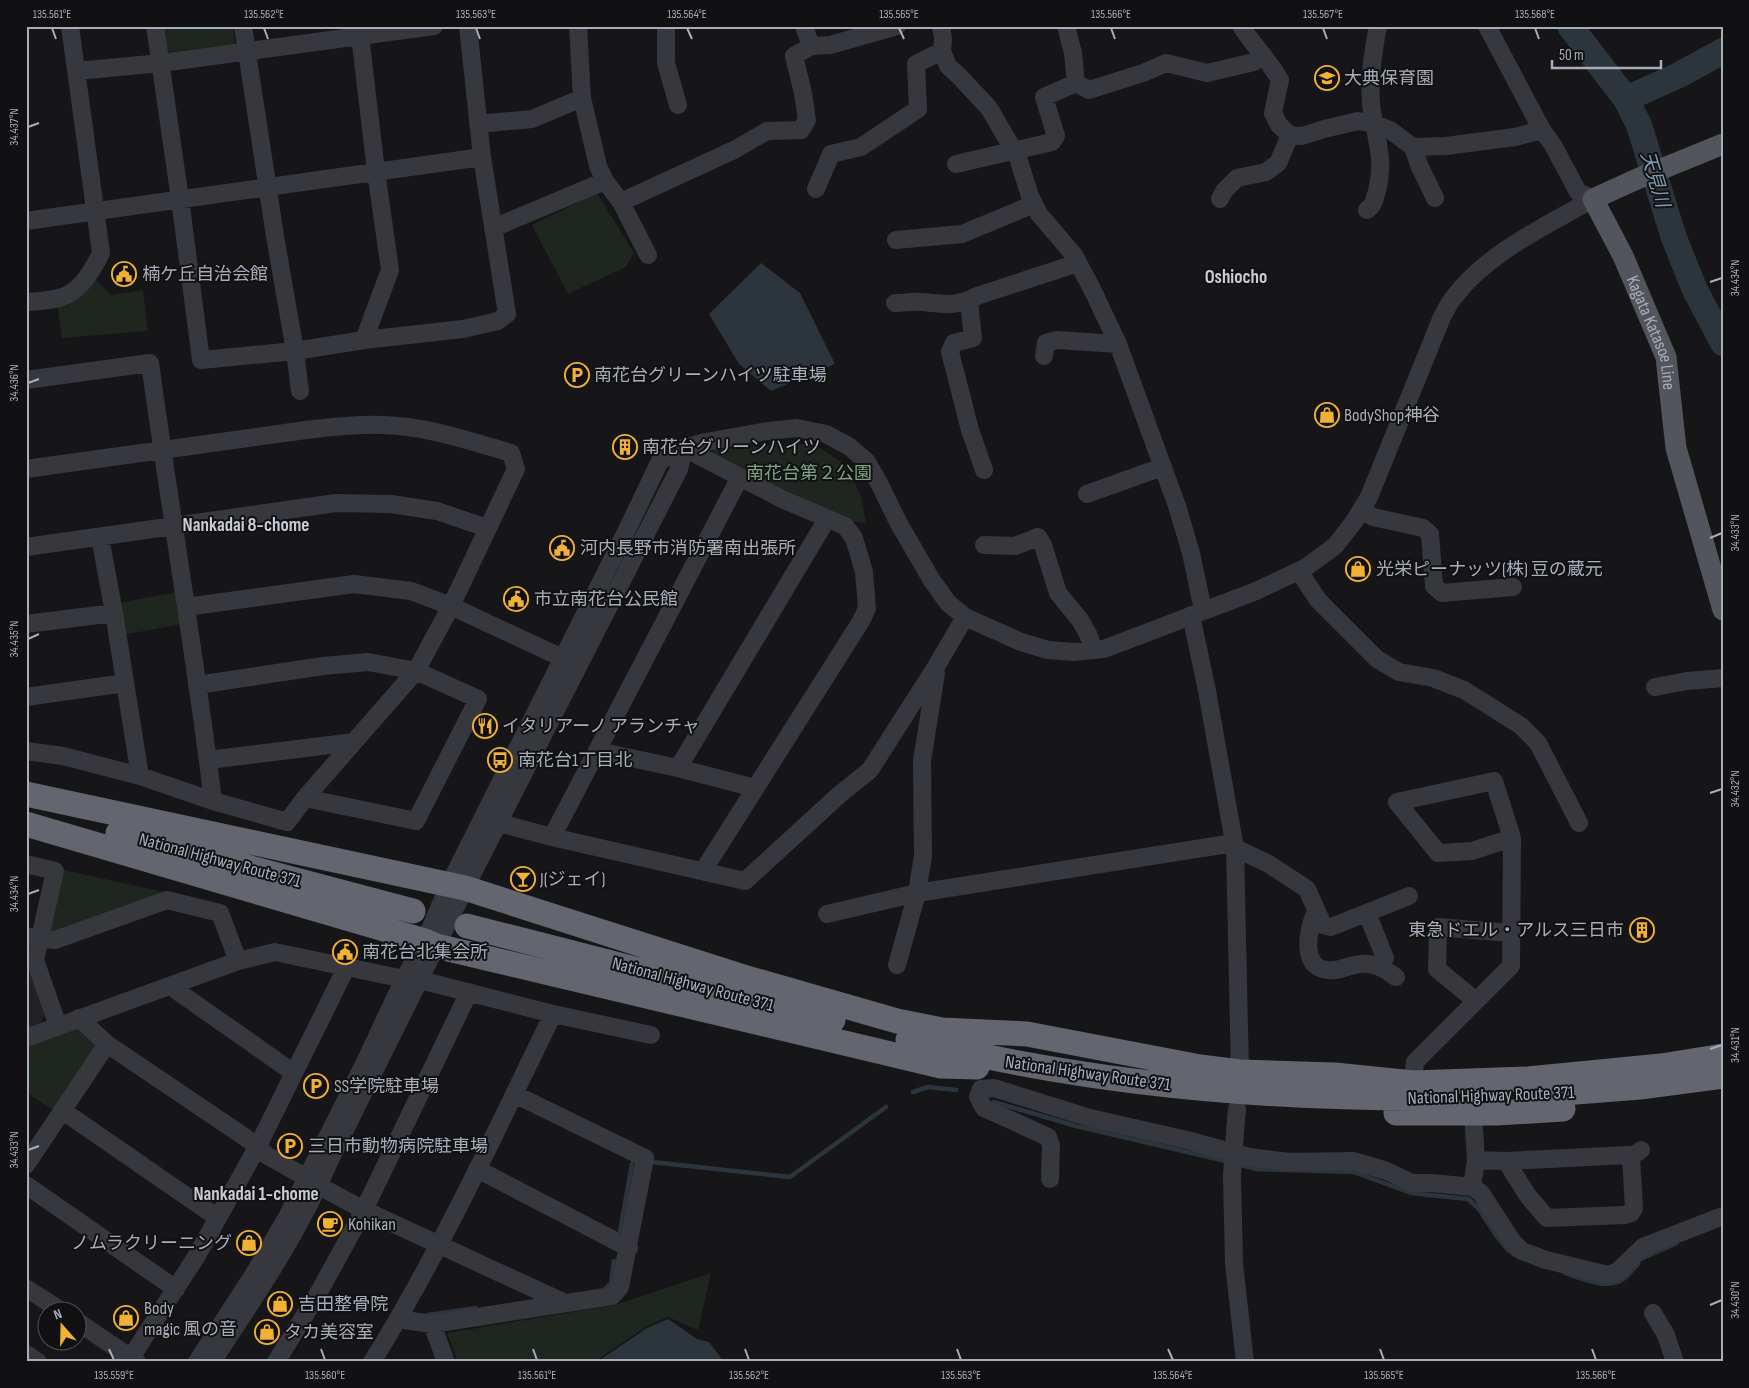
<svg xmlns="http://www.w3.org/2000/svg" width="1749" height="1388" viewBox="0 0 1749 1388" font-family="'Sofia Sans Condensed','Noto Sans JP',sans-serif">
<style>
.built{fill:#222225}
.green{fill:#1e261f}
.water{fill:#2c353c}
.lines{fill:none;stroke-linecap:round;stroke-linejoin:round}
.stream{stroke:#2c353c;stroke-width:4.5}
.river{stroke:#2c353c;stroke-width:26}
.minor{stroke:#37383d;stroke-width:18}
.major{stroke:#53555c;stroke-width:21}
.highway{stroke:#63666e;stroke-width:25}
.minor-bridge{stroke:#37383d;stroke-width:18}
.ticks{fill:none;stroke:#a8adb8;stroke-width:2}
.labels{text-anchor:middle;stroke-width:4;stroke-linejoin:round;paint-order:stroke}
.poi-label{font-size:18px;fill:#a8adb8;stroke:#111113;text-anchor:start}
.street-label{font-size:18px;fill:#a8adb8;stroke:#111113}
.park-label{font-size:18px;fill:#7fa381;stroke:#111113}
.water-label{font-size:19px;font-style:italic;fill:#7f9bb3;stroke:#111113}
.neighbourhood-label{font-size:19px;font-weight:bold;fill:#c9ccd4;stroke:#111113}
.neatline{fill:none;stroke:#a8adb8;stroke-width:2}
.ticks-label{font-size:12px;text-anchor:middle;fill:#a8adb8}
</style>
<rect width="100%" height="100%" fill="#161618"/>
<path class="built" d="M26 961 45 1013 40 1025 26 1030Z"/>
<path class="green" d="M163 26H233L235 44 166 52Z
M597 193 634 253 626 267 568 294 532 225Z
M92 275 111 295 143 290 148 331 62 338 57 302Z
M794 443 818 447 846 465 861 496 866 523 848 521 712 455 713 450Z
M177 592 182 624 123 635 118 603Z
M59 869 169 893 55 934 47 930Z
M76 1028 94 1041 96 1047 54 1111 26 1092V1044Z
M711 1273 698 1330 668 1317 647 1326 594 1362H458L447 1333 615 1305Z"/>
<path class="water" d="M761 263 800 293 835 364 771 391 739 364 709 314Z
M668 1319 697 1339 709 1342 724 1362H597L647 1328Z"/>
<g class="lines">
<path class="stream" d="M913 1092 928 1087 956 1090
M994 1102 1076 1126 1230 1162
M652 1162 790 1177 886 1107
M1237 1164 1257 1169 1354 1172 1411 1193 1468 1199 1479 1209 1496 1235 1508 1250 1515 1255
M620 1231 632 1164
M1643 1258 1677 1243
M1565 1273C1581 1278 1604 1289 1620 1281 1627 1278 1632 1270 1638 1264
M604 1290 611 1283 614 1261
M428 1315 476 1308"/>
<path class="river" d="M1570 26 1626 99 1639 125 1674 238 1695 290 1723 343
M1626 99 1679 75 1723 51"/>
<path class="minor" d="M155 26 180 199 201 360 295 351 364 340 463 329 498 321 507 314 482 157 468 26
M243 26 275 236 295 351 300 391
M578 26 582 98 598 166 605 181 621 202 648 255
M666 26V63L678 105
M804 26 811 46
M941 26 943 38 942 51 948 66 958 75 989 108 1018 158 1030 196 1039 214 1074 255 1092 289 1118 344 1177 506 1191 553 1203 610
M1066 26 1073 53 1076 83
M1241 26C1253 45 1269 60 1280 80L1273 113 1279 125 1290 135 1302 136 1324 129 1358 121 1375 124 1390 130 1413 147 1446 146 1515 137 1542 130
M1487 26 1542 130 1553 145 1578 192 1593 199
M359 27 376 171 390 270 364 340
M77 71 161 63 434 26
M478 124 532 119 582 98
M1413 147 1419 165 1435 198
M956 164 1052 142 1056 136 1044 97 1076 83 1089 90 1143 73 1166 63 1207 73 1254 62 1263 55
M816 189 831 154 861 147 918 109 916 64 942 51
M1220 199 1224 191 1237 178 1266 172 1278 163 1290 135
M621 202 734 150 767 131 801 130 807 120 803 93 794 56 811 46 830 45 897 26
M1367 210C1375 204 1374 200 1377 191 1386 157 1374 136 1371 103 1369 77 1373 52 1378 26
M26 221 482 157
M493 228 605 181
M896 240 962 234 1034 204
M969 301 973 338 954 343 950 352 970 430 984 470
M26 302C38 301 51 301 62 297 81 291 93 270 101 253L70 26
M895 303C904 303 914 301 923 302 944 304 957 307 977 296L1078 263
M1044 356 1046 343 1057 340 1118 344
M26 380 150 363C170 509 195 654 213 801
M684 448 782 499 845 526 854 538 864 572 867 608 861 621 703 871
M26 469 306 430C332 427 358 424 383 425 427 426 470 441 511 453L516 469 451 606 416 671 305 798 287 822 213 801 140 776 63 756 26 751
M1087 494 1162 467
M1361 510 1373 517 1423 528 1430 534 1434 586 1442 593 1513 587
M100 537 114 613 140 776
M984 545 1015 546 1038 537 1043 545 1058 593 1080 620 1088 634 1094 650
M26 547 336 503 391 504 437 511 487 528
M1299 571 1318 600 1377 659 1399 672 1433 678 1464 690 1521 726 1538 743 1579 823
M186 607 354 584 411 591 451 606 573 663
M1191 615 1207 691 1235 848 1240 1072
M26 624 114 613
M197 685 323 666 368 662 416 671 478 699 416 821 305 798
M1655 687 1687 681 1723 678
M26 697 125 683
M598 751 678 768 755 788
M208 760 354 742
M678 768 827 519
M499 823 552 837 745 881 839 795 870 770 937 665 965 617
M552 837 740 477
M1235 848 1269 864 1307 889 1323 925 1331 927 1409 896
M26 864 55 871 35 960 58 1026
M1316 911C1307 932 1299 973 1334 970 1346 969 1355 962 1368 964 1379 965 1387 971 1396 977
M1367 913 1385 958
M827 914 917 893 1234 843
M26 936 41 939 55 940 167 900 220 913 238 961
M897 965 917 893 923 856 922 761 936 673
M420 980 553 1014 651 1035
M170 986 294 1073
M1476 1001 1437 969 1438 927 1511 933
M79 1018 107 1044 258 1146 266 1155 307 1178
M26 1038 238 961 275 952 404 979
M1413 1083 1415 1062 1511 966 1512 838 1494 781 1397 802 1438 853 1472 851 1512 838
M63 1111 218 1218
M1235 1132 1237 1109
M1476 1160 1506 1161 1628 1155 1631 1157 1641 1150
M1506 1161 1528 1196 1547 1218 1624 1215 1631 1213 1634 1208 1631 1157
M26 1165 107 1044
M477 1169 629 1248
M1232 1176 1234 1263 1245 1362
M1050 1179 1051 1145 1048 1137 984 1108 978 1097 981 1089 994 1088 1090 1118 1187 1140 1249 1157 1289 1162 1353 1161 1387 1171 1412 1183H1432L1472 1187 1481 1193 1512 1241 1522 1251 1546 1260 1608 1275 1618 1271 1643 1247 1723 1216
M26 1185 176 1289
M319 1186 364 1210 565 1303
M1472 1187 1476 1160 1473 1113
M26 1288 60 1310
M1653 1313 1666 1335 1675 1362
M398 1319 432 1324 612 1296 620 1287 645 1158 514 1094
M78 1322 137 1362
M432 1324 446 1362
M26 1354 38 1362
M128 1362 196 1257 258 1146 346 968
M197 1362 255 1272 287 1217 365 1062 404 979 425 941 449 885 624 536 660 461 684 448 706 442 768 431 797 428 826 434 850 447 867 462 879 483 898 522 931 579 948 603 965 617 1021 642 1048 650 1074 652 1104 649 1256 591 1305 568 1335 546 1353 523 1369 497 1442 317C1446 310 1449 303 1454 297 1487 253 1546 226 1593 199
M212 1362C255 1297 299 1233 329 1162L465 888 679 469 684 448
M276 1362 319 1292 364 1210 469 992
M372 1362C441 1251 496 1131 553 1014"/>
<path class="major" id="s1" d="M1723 144 1637 179 1593 199 1623 256 1666 357 1676 448 1723 610"/>
<path class="highway" d="M26 794 465 888 740 976 897 1021 942 1030 1027 1034 1200 1067 1240 1072 1335 1075 1413 1083 1528 1079 1661 1066 1723 1056
M26 824 425 941 436 946 941 1066 977 1067
M118 833 413 911
M467 926 833 1020
M908 1040C931 1046 955 1051 979 1055 1124 1086 1272 1098 1421 1098
M1538 1095 1640 1087 1723 1076
M1396 1113H1497L1563 1109"/>
<path class="minor-bridge" d="M1232 1176 1235 1132"/>
</g>
<path class="ticks" d="M52 28 56 39M264 28 268 39M476 28 480 39M687 28 692 39M899 28 904 39M1111 28 1115 39M1323 28 1327 39M1535 28 1539 39M28 127 39 123M1710 282 1722 278M28 383 39 379M1710 538 1722 533M28 639 39 634M1710 793 1722 789M28 894 39 890M1710 1049 1722 1045M28 1150 39 1146M1710 1305 1722 1300M109 1349 114 1360M321 1349 325 1360M533 1349 537 1360M745 1349 749 1360M957 1349 961 1360M1168 1349 1173 1360M1380 1349 1384 1360M1592 1349 1596 1360"/>
<defs>
<symbol id="school-ring" viewBox="-11 -11 22 22"><circle r="9.5" fill="#111113" stroke="#f2b134" stroke-width="1.5"/><path d="M0-5L7-2L0 1L-7-2ZM-4 1L0 2.5L4 1V4Q0 6-4 4Z" fill="#f2b134"/></symbol>
<symbol id="civic-ring" viewBox="-11 -11 22 22"><circle r="9.5" fill="#111113" stroke="#f2b134" stroke-width="1.5"/><path d="M-.6-6.5H3V-4.5H.6V-3L4-1V1h2V6H-6V1h2V-1L-.6-3ZM-1.2 2.5V6h2.4V2.5Z" fill="#f2b134"/></symbol>
<symbol id="parking-ring" viewBox="-11 -11 22 22"><circle r="9.5" fill="#111113" stroke="#f2b134" stroke-width="1.5"/><path d="M-3.5-5.5H1a3.5 3.5 0 0 1 0 7H-1V5.5H-3.5ZM-1-3.4V-.6H.8a1.4 1.4 0 0 0 0-2.8Z" fill="#f2b134"/></symbol>
<symbol id="shop-ring" viewBox="-11 -11 22 22"><circle r="9.5" fill="#111113" stroke="#f2b134" stroke-width="1.5"/><path d="M-5-2.5h2.3a2.7 3.5 0 0 1 5.4 0H5L5.5 6h-11ZM-1.5-2.5h3a1.5 2.3 0 0 0-3 0Z" fill="#f2b134"/></symbol>
<symbol id="building-ring" viewBox="-11 -11 22 22"><circle r="9.5" fill="#111113" stroke="#f2b134" stroke-width="1.5"/><path d="M-4-6H4V6H1V3H-1V6H-4ZM-2.5-4.3h1.7v1.8h-1.7ZM.8-4.3h1.7v1.8H.8ZM-2.5-1h1.7V.8h-1.7ZM.8-1h1.7V.8H.8Z" fill="#f2b134"/></symbol>
<symbol id="restaurant-ring" viewBox="-11 -11 22 22"><circle r="9.5" fill="#111113" stroke="#f2b134" stroke-width="1.5"/><path d="M-5-6h1v4h1v-4h1v4h1v-4h1v5L-1.5 .5V6h-2V.5L-5-1ZM5-6V6H3V1.5H1.5Q1.5-4 5-6Z" fill="#f2b134"/></symbol>
<symbol id="bus-ring" viewBox="-11 -11 22 22"><circle r="9.5" fill="#111113" stroke="#f2b134" stroke-width="1.5"/><path d="M-5-6H5V4H4V6H2V4H-2V6H-4V4H-5ZM-3.5-4V0h7V-4ZM-3.5 1.2v1.5H-2V1.2ZM2 1.2v1.5H3.5V1.2Z" fill="#f2b134"/></symbol>
<symbol id="bar-ring" viewBox="-11 -11 22 22"><circle r="9.5" fill="#111113" stroke="#f2b134" stroke-width="1.5"/><path d="M-6-5H6L.8 .8V4.5H3.5V6h-7V4.5H-.8V.8Z" fill="#f2b134"/></symbol>
<symbol id="cafe-ring" viewBox="-11 -11 22 22"><circle r="9.5" fill="#111113" stroke="#f2b134" stroke-width="1.5"/><path d="M-5.5-4.5H6V0H3Q3 3.5 0 3.5H-2.5Q-5.5 3.5-5.5 0ZM3-3.2v2h1.7v-2ZM-6 4.5H4V6H-6Z" fill="#f2b134"/></symbol>
</defs>
<g fill-rule="evenodd">
<use href="#school-ring" x="1313" y="64" width="28" height="28"/>
<use href="#civic-ring" x="110" y="260" width="28" height="28"/>
<use href="#parking-ring" x="563" y="361" width="28" height="28"/>
<use href="#shop-ring" x="1313" y="401" width="28" height="28"/>
<use href="#building-ring" x="611" y="433" width="28" height="28"/>
<use href="#civic-ring" x="548" y="534" width="28" height="28"/>
<use href="#shop-ring" x="1344" y="555" width="28" height="28"/>
<use href="#civic-ring" x="502" y="585" width="28" height="28"/>
<use href="#restaurant-ring" x="471" y="712" width="28" height="28"/>
<use href="#bus-ring" x="486" y="746" width="28" height="28"/>
<use href="#bar-ring" x="509" y="865" width="28" height="28"/>
<use href="#building-ring" x="1628" y="916" width="28" height="28"/>
<use href="#civic-ring" x="331" y="938" width="28" height="28"/>
<use href="#parking-ring" x="302" y="1072" width="28" height="28"/>
<use href="#parking-ring" x="276" y="1132" width="28" height="28"/>
<use href="#cafe-ring" x="316" y="1210" width="28" height="28"/>
<use href="#shop-ring" x="235" y="1229" width="28" height="28"/>
<use href="#shop-ring" x="266" y="1290" width="28" height="28"/>
<use href="#shop-ring" x="112" y="1304" width="28" height="28"/>
<use href="#shop-ring" x="253" y="1318" width="28" height="28"/>
</g>
<g class="labels">
<g class="poi-label">
<text x="1344" y="84">大典保育園</text>
<text x="142" y="280">楠ケ丘自治会館</text>
<text x="594" y="381">南花台グリーンハイツ駐車場</text>
<text x="1344" y="421">BodyShop神谷</text>
<text x="642" y="453">南花台グリーンハイツ</text>
<text x="580" y="554">河内長野市消防署南出張所</text>
<text x="1376" y="575">光栄ピーナッツ(株) 豆の蔵元</text>
<text x="534" y="605">市立南花台公民館</text>
<text x="502" y="732">イタリアーノ アランチャ</text>
<text x="518" y="766">南花台1丁目北</text>
<text x="540" y="885">J(ジェイ)</text>
<text x="1624" y="936" text-anchor="end">東急ドエル・アルス三日市</text>
<text x="362" y="958">南花台北集会所</text>
<text x="334" y="1092">SS学院駐車場</text>
<text x="308" y="1152">三日市動物病院駐車場</text>
<text x="348" y="1230">Kohikan</text>
<text x="232" y="1249" text-anchor="end">ノムラクリーニング</text>
<text x="298" y="1310">吉田整骨院</text>
<text x="144" y="1314">Body<tspan x="144" dy="21">magic 風の音</tspan></text>
<text x="284" y="1338">タカ美容室</text>
</g>
<g class="street-label">
<text dy="6" stroke="none"><textPath href="#s1" startOffset="288">Kagata Katasoe Line</textPath></text>
<text transform="translate(220 860) rotate(15)" y="6">National Highway Route 371</text>
<text transform="translate(693 984) rotate(15)" y="6">National Highway Route 371</text>
<text transform="translate(1088 1073) rotate(8)" y="6">National Highway Route 371</text>
<text transform="translate(1491 1095) rotate(-2)" y="6">National Highway Route 371</text>
</g>
<g class="park-label">
<text x="809" y="479">南花台第２公園</text>
</g>
<g class="water-label">
<text transform="translate(1656 179) rotate(73)" y="7">天見川</text>
</g>
<g class="neighbourhood-label">
<text x="1236" y="283">Oshiocho</text>
<text x="246" y="531">Nankadai 8-chome</text>
<text x="256" y="1200">Nankadai 1-chome</text>
</g>
</g>
<rect width="1749" height="1388" fill="none" stroke="#111113" stroke-width="55"/>
<g transform="translate(62 1326) rotate(340)"><circle r="24" fill="#111113" stroke="#4d4f55"/>
<path d="M0-4L9 19L0 12L-9 19Z" fill="#f2b134"/>
<text y="-8" font-size="14" font-weight="bold" text-anchor="middle" fill="#a8adb8">N</text>
</g>
<path d="M1552 60v8h109v-8" fill="none" stroke="#a8adb8" stroke-width="2.5"/>
<text x="1559" y="60" font-size="15" fill="#a8adb8" stroke="#111113" stroke-width="4" paint-order="stroke">50 m</text>
<rect x="28" y="28" width="1694" height="1332" class="neatline"/>
<g class="ticks-label">
<text x="52" y="18">135.561°E</text>
<text x="264" y="18">135.562°E</text>
<text x="476" y="18">135.563°E</text>
<text x="687" y="18">135.564°E</text>
<text x="899" y="18">135.565°E</text>
<text x="1111" y="18">135.566°E</text>
<text x="1323" y="18">135.567°E</text>
<text x="1535" y="18">135.568°E</text>
<text transform="translate(14 127) rotate(-90)" y="4">34.437°N</text>
<text transform="translate(1735 278) rotate(-90)" y="4">34.434°N</text>
<text transform="translate(14 383) rotate(-90)" y="4">34.436°N</text>
<text transform="translate(1735 533) rotate(-90)" y="4">34.433°N</text>
<text transform="translate(14 639) rotate(-90)" y="4">34.435°N</text>
<text transform="translate(1735 789) rotate(-90)" y="4">34.432°N</text>
<text transform="translate(14 894) rotate(-90)" y="4">34.434°N</text>
<text transform="translate(1735 1045) rotate(-90)" y="4">34.431°N</text>
<text transform="translate(14 1150) rotate(-90)" y="4">34.433°N</text>
<text transform="translate(1735 1300) rotate(-90)" y="4">34.430°N</text>
<text x="114" y="1379">135.559°E</text>
<text x="325" y="1379">135.560°E</text>
<text x="537" y="1379">135.561°E</text>
<text x="749" y="1379">135.562°E</text>
<text x="961" y="1379">135.563°E</text>
<text x="1173" y="1379">135.564°E</text>
<text x="1384" y="1379">135.565°E</text>
<text x="1596" y="1379">135.566°E</text>
</g>
</svg>
